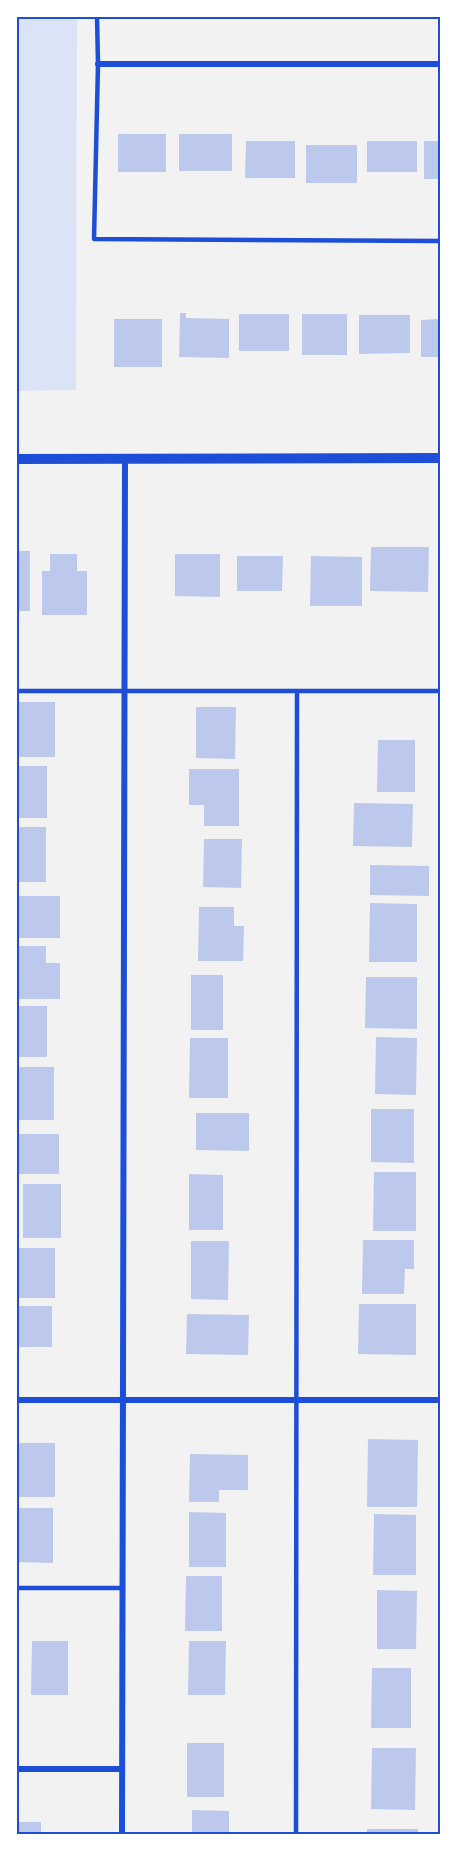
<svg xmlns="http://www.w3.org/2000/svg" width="457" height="1851" viewBox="0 0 457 1851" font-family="Literata,serif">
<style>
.green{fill:#dbe4f7}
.building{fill:#bdc9ec}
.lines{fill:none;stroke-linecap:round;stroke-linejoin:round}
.service{stroke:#1d4ed8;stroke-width:4.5}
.minor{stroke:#1d4ed8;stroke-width:6}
.tertiary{stroke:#1d4ed8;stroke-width:10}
.neatline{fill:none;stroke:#1d4ed8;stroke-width:2}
</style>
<rect width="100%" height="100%" fill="#f2f2f2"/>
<path class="green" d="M16 17H77L76 390 17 391Z"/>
<path class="building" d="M118 134H166V172H118Z
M179 134H232V171H179Z
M246 141H295V178H245Z
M367 141H417V172H367Z
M424 141H440V179H424Z
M306 145H357V183H306Z
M180 313H186V318L229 319V358L179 357Z
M239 314H289V351H239Z
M302 314H347V355H302Z
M359 315H410V353L359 354Z
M114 319H162V367H114Z
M440 319V357H421V320Z
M371 547H429L428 592 370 591Z
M16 551H30V611H16Z
M50 554H77V571H87V615H42V571H50Z
M175 554H220V597L175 596Z
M237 556H283L282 591H237Z
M311 556 362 557V606H310Z
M16 702H55V757H16Z
M196 707H236L235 759 196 758Z
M378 740H415V792H377Z
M16 766H47V818H16Z
M189 769H239V826H204V805H189Z
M354 803 413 804 412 847 353 846Z
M16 827H46V882H16Z
M204 839H242L241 888 203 887Z
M370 865 429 866V896L370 895Z
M16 896H60V938H16Z
M370 903 417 904V962H369Z
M199 907H234V926H244L243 961H198Z
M16 946H46V963H60V999H16Z
M191 975H223V1030H191Z
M366 977H417V1029L365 1028Z
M16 1006H47V1057H16Z
M376 1037 417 1038 416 1095 375 1094Z
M190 1038H228V1098H189Z
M16 1067H54V1120H16Z
M371 1109H414V1163L371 1162Z
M196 1113H249V1151L196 1150Z
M16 1134H59V1174H16Z
M374 1172H416V1231H373Z
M189 1174 223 1175V1230H189Z
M23 1184H61V1238H23Z
M363 1240H414V1269H405L404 1294H362Z
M191 1241H229L228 1300 191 1299Z
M16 1248H55V1298H16Z
M359 1304H416V1355L358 1354Z
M16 1306H52V1347H16Z
M187 1314 249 1315 248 1355 186 1354Z
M368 1439 418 1440 417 1507H367Z
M19 1443H55V1497H19Z
M190 1454 248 1455V1490H219V1502H189Z
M17 1508H53V1563L16 1562Z
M189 1512 226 1513V1567H189Z
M374 1514 416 1515V1575H373Z
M186 1576H222V1631H185Z
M377 1590 417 1591 416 1649H377Z
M32 1641H68V1695H31Z
M189 1641H226L225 1695H188Z
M372 1668H411V1728H371Z
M187 1743H224V1797H187Z
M372 1748H416L415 1810 371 1809Z
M192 1810 229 1811V1834H192Z
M16 1822H41V1834H16Z
M367 1829H418V1834H367Z"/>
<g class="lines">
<path class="service" d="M97 16 98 64 94 239 440 241
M16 691H440
M16 1588H123
M296 1834 297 691"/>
<path class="minor" d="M98 64H440
M16 1400H440
M16 1769H122
M122 1834 125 459"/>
<path class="tertiary" d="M16 459 440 458"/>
</g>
<rect width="457" height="1851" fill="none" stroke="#ffffff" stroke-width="36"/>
<rect x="18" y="18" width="421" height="1815" class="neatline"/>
</svg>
